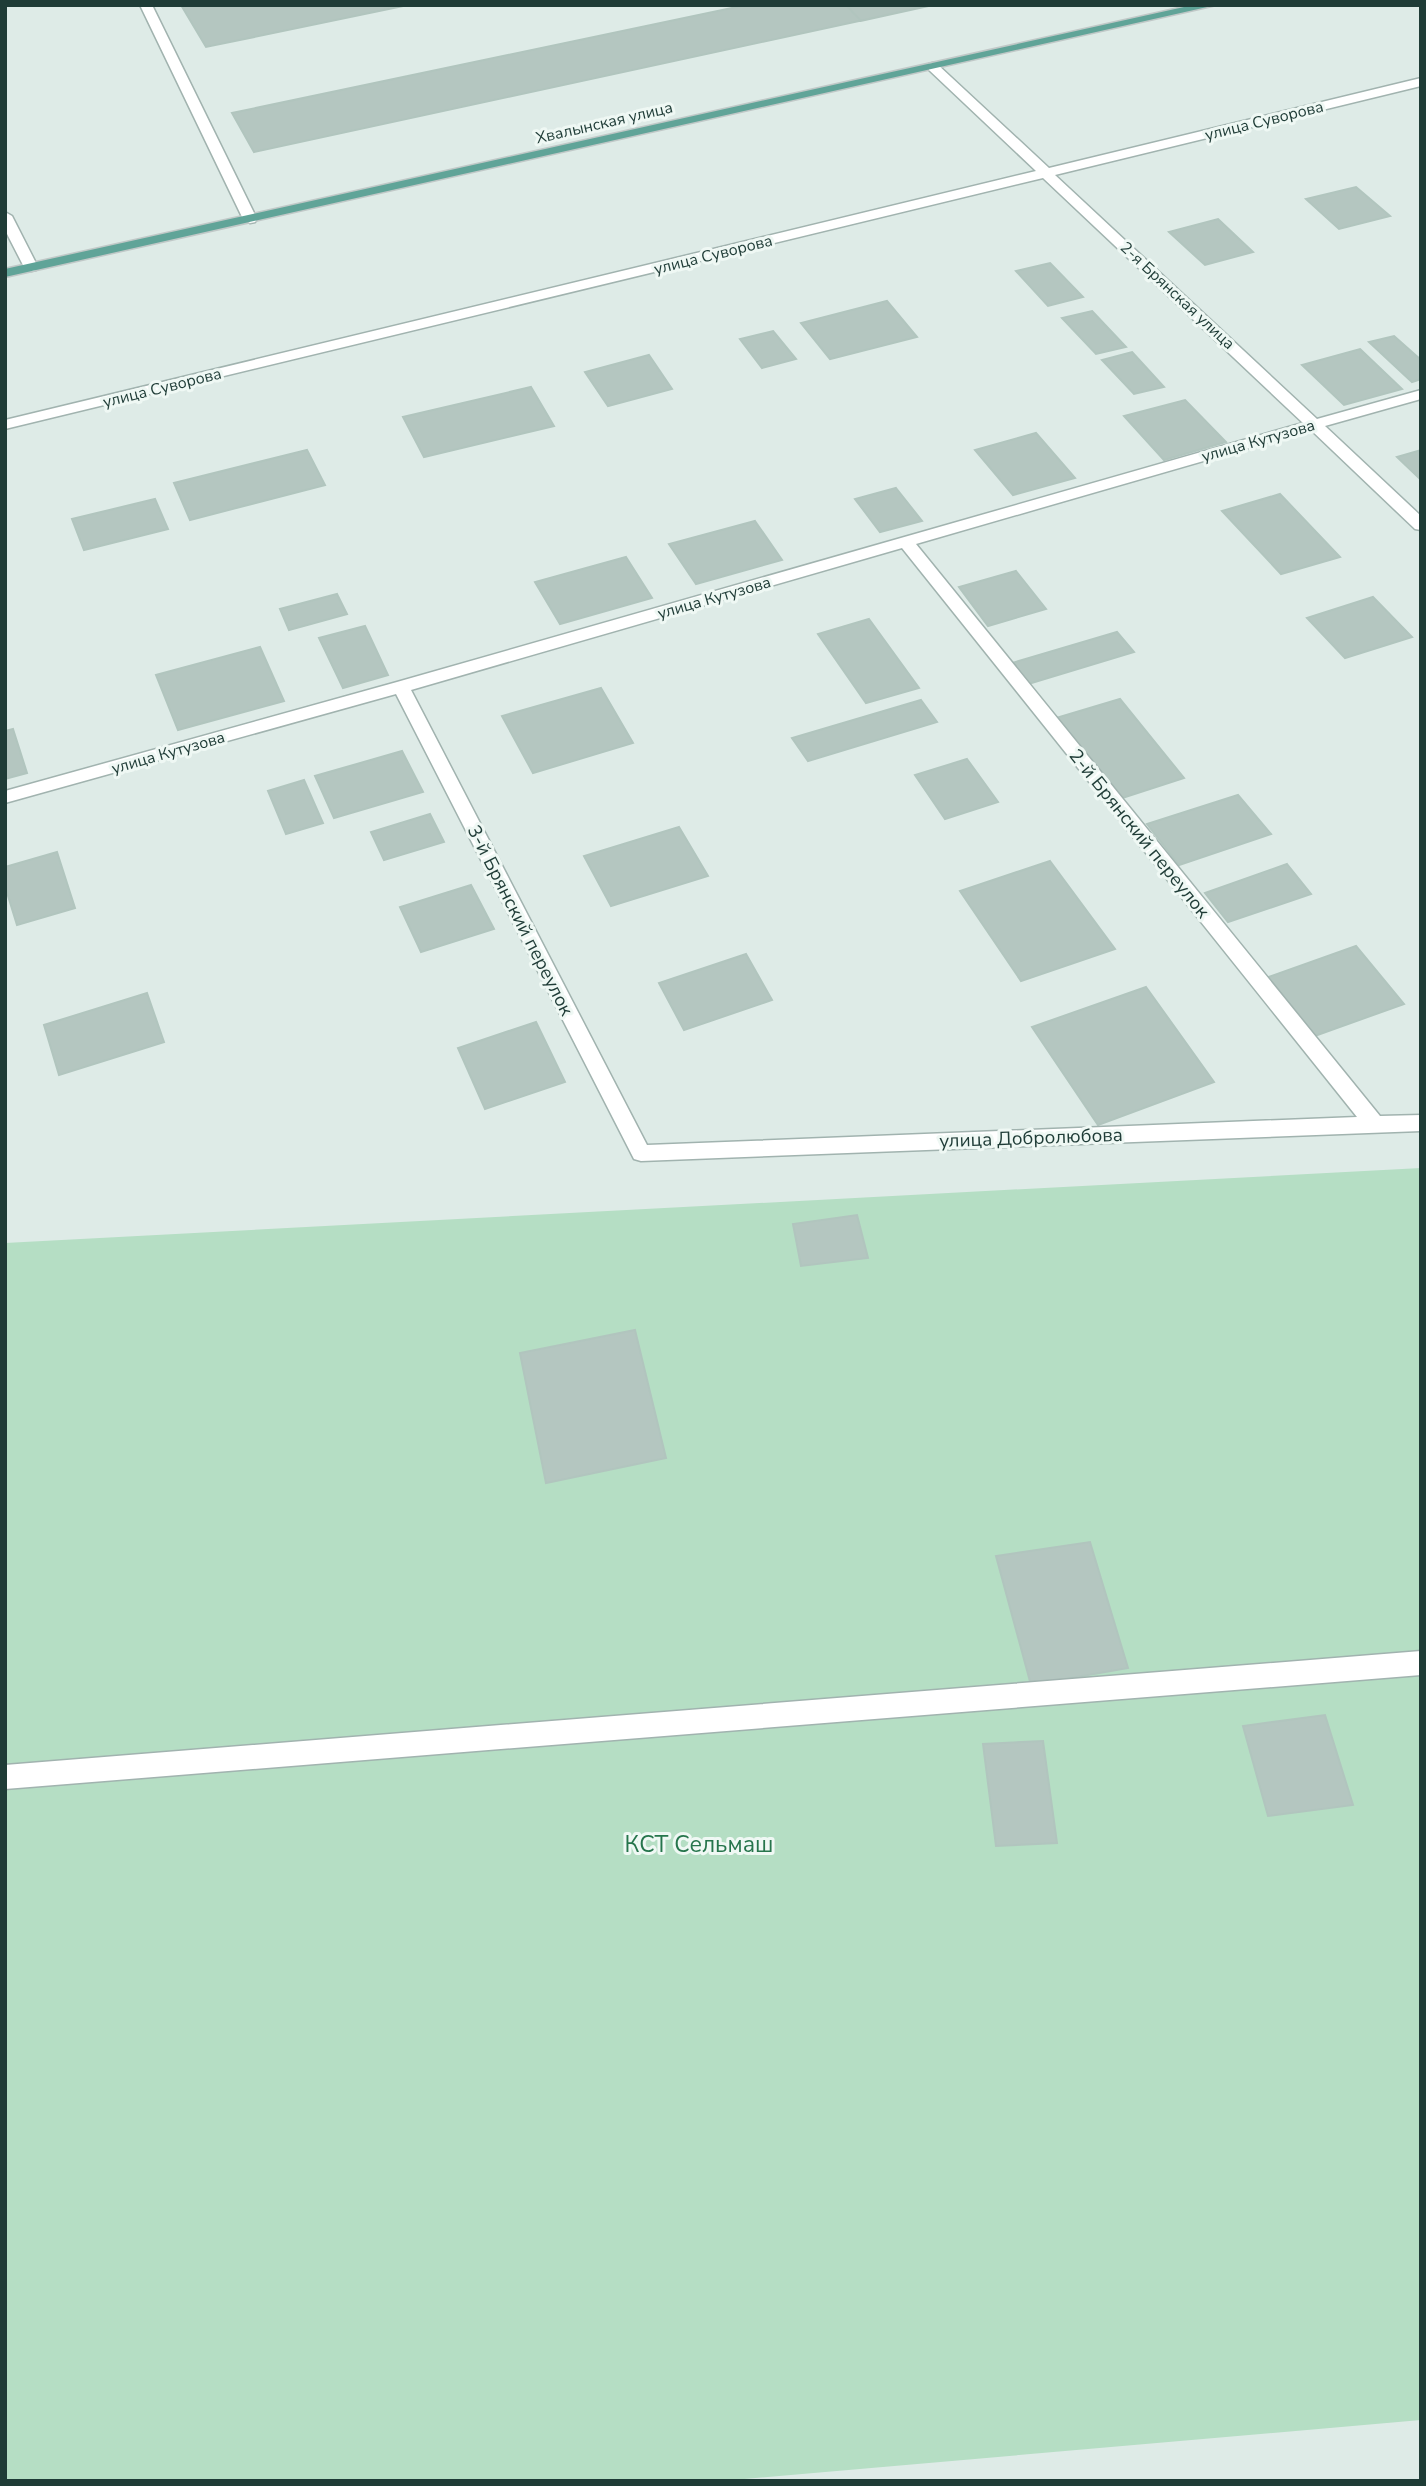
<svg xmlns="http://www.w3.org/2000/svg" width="1426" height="2486" viewBox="0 0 1426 2486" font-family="'Nunito Sans',sans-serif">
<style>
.green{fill:#b5dec4}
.building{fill:#b4c6c0;stroke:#b1c5be;stroke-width:2}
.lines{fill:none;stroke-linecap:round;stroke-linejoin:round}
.minor-casing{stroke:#a1b3af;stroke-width:3}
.major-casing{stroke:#c0c8c7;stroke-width:3}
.minor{fill:#fff;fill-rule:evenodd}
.major{fill:#60a498;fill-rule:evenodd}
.labels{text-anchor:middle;stroke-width:6;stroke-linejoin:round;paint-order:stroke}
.far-street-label{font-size:16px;fill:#1f3c37;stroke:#eff8f4}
.street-label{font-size:19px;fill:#1f3c37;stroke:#eff8f4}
.near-park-label{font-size:23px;fill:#26754c;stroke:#eff8f4}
</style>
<rect width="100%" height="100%" fill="#deebe7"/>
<path class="green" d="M1421 1168V2420L722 2481H5V1243Z"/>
<path class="building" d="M181 5H408L206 47Z
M746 5H933L254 152 232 113Z
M846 5H933L861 21Z
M1356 187 1390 216 1339 229 1306 199Z
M1218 219 1253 252 1205 265 1169 232Z
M1050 263 1083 297 1048 306 1016 271Z
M887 301 917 337 830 359 801 323Z
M1092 311 1126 347 1096 354 1062 318Z
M773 331 796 359 762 368 740 339Z
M1394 336 1421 360V379L1412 382 1369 342Z
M1360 349 1402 389 1344 405 1302 365Z
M1132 352 1164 387 1134 394 1102 360Z
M649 355 672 389 608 406 585 372Z
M531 387 554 426 424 457 403 417Z
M1185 400 1226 442 1164 460 1124 416Z
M1036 433 1075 478 1013 495 975 450Z
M307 450 325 485 190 520 174 483Z
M1421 450V480L1397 457Z
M896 488 922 521 880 532 855 499Z
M1280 494 1340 557 1281 574 1222 511Z
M155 499 168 529 84 550 72 519Z
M755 521 782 560 696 584 669 544Z
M626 557 652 598 560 624 535 582Z
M1016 571 1046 609 988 626 959 587Z
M337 594 347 614 289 630 280 609Z
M1373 597 1412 637 1345 658 1307 618Z
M869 619 919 688 866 703 818 634Z
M365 626 388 675 343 688 319 638Z
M1117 632 1134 652 1028 684 1012 663Z
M260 647 284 701 178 730 156 675Z
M601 688 633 743 533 773 502 716Z
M1120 699 1184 778 1119 799 1056 718Z
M921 700 937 722 808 761 792 738Z
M13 729 27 773 5 779V731Z
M402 751 423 792 334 818 315 776Z
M967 759 998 802 945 819 915 775Z
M304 780 323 823 286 834 268 791Z
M1238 795 1271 834 1179 865 1147 824Z
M430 814 444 842 384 860 371 832Z
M679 827 708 876 611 906 584 856Z
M57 852 75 908 17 925 5 886V867Z
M1050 861 1115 949 1021 981 960 891Z
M1287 864 1311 894 1228 922 1205 893Z
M471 885 494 929 421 952 400 907Z
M1356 946 1404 1004 1309 1038 1263 979Z
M746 954 772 1000 684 1030 659 983Z
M1146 987 1214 1082 1098 1125 1032 1027Z
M147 993 164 1042 59 1075 44 1025Z
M536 1022 565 1082 485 1109 458 1048Z
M857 1215 868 1258 801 1266 793 1224Z
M635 1330 666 1458 546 1483 520 1353Z
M1090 1542 1128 1668 1031 1685 996 1556Z
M1325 1715 1353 1805 1268 1816 1243 1726Z
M1043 1741 1057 1843 996 1846 983 1744Z"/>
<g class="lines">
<defs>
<path id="minor" d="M140 5H152L257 219 255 222 250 223 243 219Z
M933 63 937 64 1049 168 1421 78V86L1055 175 1317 419 1421 390V399L1325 426 1421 516V530L1415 529 1311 430 916 544 1380 1116 1421 1115V1131L641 1161 634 1159 396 694 5 803V791L397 682 1303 423 1043 178 5 429V420L1036 171 929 70V64ZM902 548 1357 1117 647 1145 411 690Z
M5 212 12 216 38 267 36 270 31 271 24 267 5 230Z
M1421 1651V1675L5 1789V1765Z"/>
<path id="major" d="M1193 5H1216L5 277V269Z"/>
</defs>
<use href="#minor" class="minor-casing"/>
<use href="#major" class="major-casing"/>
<use href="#minor" class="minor"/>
<use href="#major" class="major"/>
</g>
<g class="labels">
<g class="far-street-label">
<text transform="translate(1264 120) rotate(-14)" y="6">улица Суворова</text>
<text transform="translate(604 122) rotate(-13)" y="6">Хвалынская улица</text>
<text transform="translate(713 254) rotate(-14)" y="6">улица Суворова</text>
<text transform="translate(1178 295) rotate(43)" y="6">2-я Брянская улица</text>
<text transform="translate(162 387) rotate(-14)" y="6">улица Суворова</text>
<text transform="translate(1258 440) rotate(-16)" y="6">улица Кутузова</text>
<text transform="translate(714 597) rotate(-16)" y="6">улица Кутузова</text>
<text transform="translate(168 752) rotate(-16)" y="6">улица Кутузова</text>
</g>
<g class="street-label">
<text transform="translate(1140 833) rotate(51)" y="7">2-й Брянский переулок</text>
<text transform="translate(521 920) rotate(63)" y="7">3-й Брянский переулок</text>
<text transform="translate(1031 1137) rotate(-2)" y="7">улица Добролюбова</text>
</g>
<g class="near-park-label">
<text x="699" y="1852">КСТ Сельмаш</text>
</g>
</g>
<rect width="1426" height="2486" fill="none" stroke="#1f3c37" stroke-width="14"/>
</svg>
